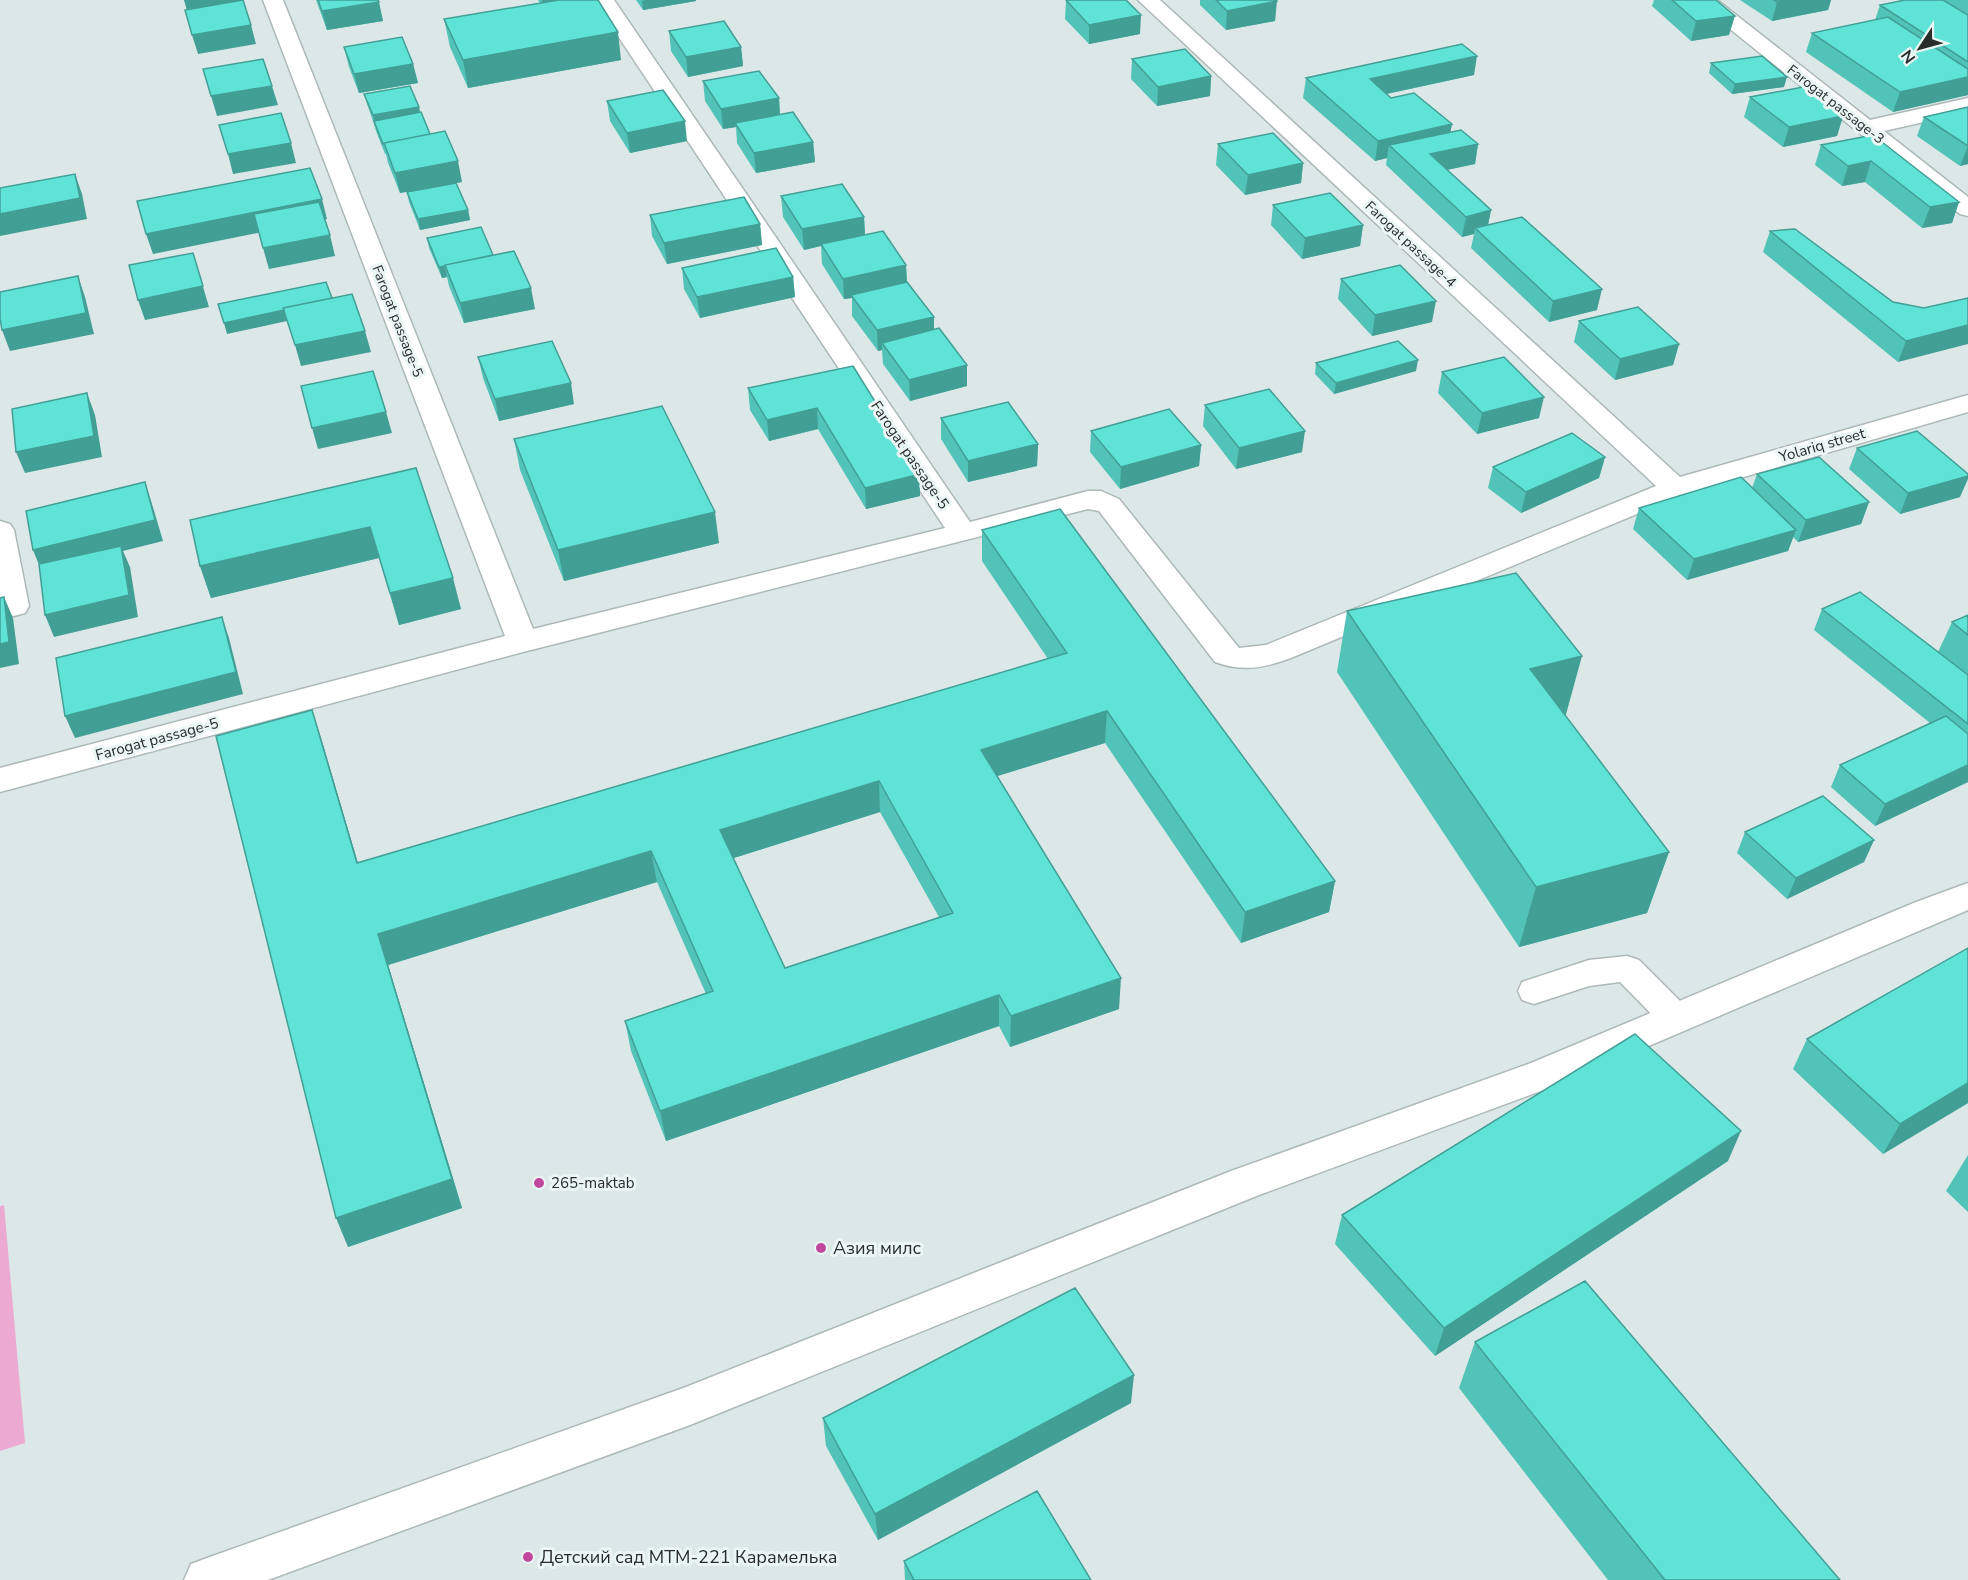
<svg xmlns="http://www.w3.org/2000/svg" width="1968" height="1580" viewBox="0 0 1968 1580" font-family="'Nunito Sans',sans-serif">
<style>
.green{fill:#ecaad3}
.lines{fill:none;stroke-linecap:round;stroke-linejoin:round}
.service-casing{stroke:#acb9b7;stroke-width:3}
.minor-casing{stroke:#acb9b7;stroke-width:3}
.service{fill:#fff;fill-rule:evenodd}
.minor{fill:#fff;fill-rule:evenodd}
.wall{fill:#52c3b9;fill-rule:evenodd}
.shaded-wall{fill:#429f96}
.building{fill:#5fe3d7;stroke:#429f96;stroke-width:1.5;fill-rule:evenodd}
.poi-dot{fill:#c1499d;stroke:#e9f6f4;stroke-width:2}
.labels{text-anchor:middle;stroke-width:6;stroke-linejoin:round;paint-order:stroke}
.far-street-label{font-size:14px;fill:#282d2c;stroke:#e9f6f4}
.street-label{font-size:15px;fill:#282d2c;stroke:#e9f6f4}
.poi-label{font-size:15px;fill:#282d2c;stroke:#e9f6f4;text-anchor:start}
.near-poi-label{font-size:18px;fill:#282d2c;stroke:#e9f6f4;text-anchor:start}
</style>
<rect width="100%" height="100%" fill="#dce8e7"/>
<path class="green" d="M4 1205 25 1443 0 1451V1206Z"/>
<g class="lines">
<defs>
<path id="service" d="M1627 956 1639 960 1688 1009 1693 1018 1688 1027 1676 1031 1664 1027 1620 982 1589 986 1534 1004 1522 1000 1518 991 1522 982 1589 960Z"/>
<path id="minor" d="M263 0H283L533 629 945 528 594 0H614L970 522 1088 491H1101L1119 499 1239 648 1266 645 1656 486 1138 0H1160L1680 477 1968 395V412L1685 494 1298 655C1269 667 1245 673 1215 662L1099 511 1088 509 523 652 0 792V768L505 636Z
M1694 0H1717L1870 120 1968 98V112L1884 131 1968 197V216L1960 214Z
M0 521 10 524 14 530 29 606 25 613 14 616 3 613 0 608Z
M1968 883V910L1557 1085 1259 1195 690 1425 268 1580H184L191 1564 207 1558 686 1387 1231 1171 1531 1063 1916 902Z"/>
</defs>
<use href="#service" class="service-casing"/>
<use href="#minor" class="minor-casing"/>
<use href="#service" class="service"/>
<use href="#minor" class="minor"/>
</g>
<path class="wall" d="M316 0H378L383 21 327 30Z
M538 0H598L621 60 468 88 450 47 444 19 540 3Z
M636 0H696V1L643 10Z
M1066 0 1140 34 1089 44 1065 19Z
M1200 0H1276L1275 21 1226 30 1200 5Z
M1654 0H1716L1729 35 1691 41 1652 6Z
M1740 0H1831L1828 10 1772 21Z
M1905 0H1968V95L1893 112 1806 52 1812 33 1875 20 1880 5Z
M669 31 741 47 743 66 688 77 671 51Z
M344 47 413 64 418 83 359 93 349 67Z
M1132 59 1211 76 1210 96 1157 106 1131 79Z
M1711 63 1784 87 1732 94 1709 73Z
M1474 75 1387 94 1391 98 1452 124 1450 132 1478 144 1475 164 1447 170 1491 210 1488 225 1597 310 1549 322 1471 248 1474 234 1462 237 1386 165 1387 158 1375 161 1303 98 1306 78Z
M703 81 779 98 780 115 813 142 815 162 756 173 737 143 736 127 723 129 705 101Z
M364 94 420 112 430 134 462 182 400 193 388 163 386 154H385L376 131 374 124 367 104Z
M1750 97 1843 116 1837 136 1783 147 1744 117Z
M607 101 687 141 630 153 610 121Z
M1968 107V164L1960 166 1917 136 1924 117Z
M1873 135 1959 202 1952 223 1922 228 1865 182 1842 186 1815 165 1821 145Z
M1218 144 1303 163 1301 183 1245 195 1216 165Z
M407 192 468 210 470 220 420 230 409 202Z
M781 196 864 217 865 234 906 265 907 282 967 386 910 401 883 364 882 350 878 351 852 316V298L844 299 822 264 821 246 804 250 783 217Z
M1273 205 1363 225 1360 246 1302 259 1271 225Z
M650 215 760 224 762 245 667 264 652 236Z
M1770 231 1893 302 1924 308 1898 362 1763 252Z
M427 238 493 255 535 309 464 323 449 286 447 277 442 278 429 248Z
M682 268 793 277 795 297 700 318 684 289Z
M1341 279 1432 322 1372 336 1338 299Z
M1579 321 1679 344 1673 365 1615 380 1574 342Z
M478 357 574 404 499 421 483 378Z
M1316 363 1416 371 1334 394 1315 374Z
M853 366 920 496 866 509 818 429 769 441 750 410 748 388Z
M1442 372 1539 418 1477 434 1438 393Z
M1205 405 1302 452 1236 469 1203 426Z
M941 418 1038 444 1037 466 968 482 941 439Z
M1091 431 1201 445 1199 466 1120 489 1090 452Z
M514 439 719 543 564 581 520 470Z
M1857 448 1960 497 1900 514 1849 469Z
M1605 457 1599 478 1521 513 1488 488 1493 467Z
M416 468 461 609 399 625 379 558 211 598 200 566Z
M1757 474 1869 502 1861 524 1798 542 1793 537 1788 551 1687 580 1633 529 1639 508 1752 488Z
M982 530 1335 881 1329 912 1241 943 1105 743 997 776 1119 1009 1010 1047 999 1026 666 1141 631 1051 625 1021 706 994 657 882 388 965 462 1208 348 1247 312 710 358 863 1048 659 982 561ZM880 812 939 917 785 968 734 858Z
M1822 609 1938 652 1952 622 1968 615V782L1875 826 1831 787 1840 765 1930 723 1814 630Z
M1347 611 1565 716 1669 852 1647 913 1519 947 1337 672Z
M1745 832 1874 840 1864 862 1787 899 1737 853Z
M1807 1039 1968 1103 1883 1154 1793 1069Z
M1968 1155V1212L1946 1191Z
M1728 1161 1435 1356 1335 1244 1342 1215Z
M1475 1342 1840 1580H1608L1459 1388Z
M1131 1403 878 1540 826 1446 823 1418Z
M904 1561 1091 1580H905Z"/>
<path class="shaded-wall" d="M184 0H243L189 18Z
M542 0H594L543 9Z
M646 0H696V1L643 10 642 1Z
M1789 0H1831L1828 10 1772 21 1777 2Z
M1277 1 1275 21 1226 30 1227 11Z
M379 2 383 21 327 30 322 11Z
M1141 15 1140 34 1089 44V25Z
M1735 16 1729 35 1691 41 1696 21Z
M251 25 256 44 198 54 192 35Z
M618 32 621 60 468 88 463 60Z
M741 47 743 66 688 77 686 57Z
M1477 56 1474 75 1367 98 1370 79Z
M413 64 418 83 359 93 354 74Z
M1211 76 1210 96 1157 106 1158 87Z
M1787 77 1784 87 1732 94 1735 84Z
M1968 77V95L1893 112 1900 92Z
M272 86 278 105 217 116 211 96Z
M779 98 780 118 735 123 736 127 723 129 721 109Z
M419 107 421 117 374 122 373 115Z
M1843 116 1837 136 1783 147 1789 127Z
M685 121 687 141 630 153 627 133Z
M1452 124 1448 144 1389 145 1387 158 1375 161 1378 141Z
M813 142 815 162 756 173 754 153Z
M291 143 296 163 233 174 228 154Z
M1478 144 1475 164 1427 174 1430 154Z
M1968 146V164L1960 166Z
M458 161 462 182 400 193 395 173Z
M1871 161 1865 182 1842 186 1848 166Z
M1303 163 1301 183 1245 195 1248 175Z
M75 174 82 194 87 219 0 236V214Z
M322 199 327 219 153 254 146 234Z
M1959 202 1952 223 1922 228 1930 207Z
M468 210 470 220 420 230 418 219Z
M1491 210 1487 230 1475 228 1474 234 1462 237 1466 217Z
M864 217 865 237 821 244V246L804 250 802 229Z
M760 224 762 245 667 264 664 243Z
M1363 225 1360 246 1302 259 1305 238Z
M330 235 335 256 269 269 263 248Z
M193 253 209 307 145 320 138 300Z
M906 265 907 286 851 295 852 298 844 299 843 279Z
M445 266 447 277 442 278 439 267Z
M78 276 85 297 94 334 10 351 2 330Z
M793 277 795 297 700 318 697 297Z
M531 288 535 309 464 323 460 303Z
M1602 289 1597 310 1549 322 1553 301Z
M1436 301 1432 322 1372 336 1375 315Z
M284 310 287 321 227 334 224 323Z
M934 317V337L882 343V350L878 351 877 330Z
M1968 325V344L1898 362 1906 341Z
M365 331 371 352 301 366 295 345Z
M1679 344 1673 365 1615 380 1620 359Z
M1418 360 1416 371 1334 394 1336 383Z
M967 365V386L910 401 909 380Z
M571 383 574 404 499 421 495 399Z
M87 393 95 415 102 457 25 473 16 452Z
M1544 397 1539 418 1477 434 1482 413Z
M817 408 818 429 769 441 767 420Z
M386 412 392 433 318 449 312 428Z
M1305 431 1302 452 1236 469 1239 448Z
M1038 444 1037 466 968 482V461Z
M1201 445 1199 466 1120 489 1121 467Z
M1605 457 1599 478 1521 513 1526 492Z
M920 474V496L866 509 865 488Z
M1968 476V479L1960 497 1900 514 1908 493Z
M145 482 152 504 163 541 123 551 130 567 138 617 54 637 45 615 42 572 33 550Z
M1869 502 1861 524 1798 542 1806 520Z
M715 512 719 543 564 581 558 550Z
M370 527 379 558 211 598 200 566Z
M1796 530 1788 551 1687 580 1694 559Z
M453 578 461 609 399 625 390 593Z
M4 597 13 618 19 664 0 668V644Z
M222 617 229 638 243 694 75 738 65 716Z
M1582 656 1565 718 1530 669Z
M312 710 322 741 367 894 357 863Z
M1107 711 1105 743 981 781V750Z
M1968 765V782L1875 826 1885 804Z
M879 781 880 812 724 861 720 830Z
M1874 840 1864 862 1787 899 1796 878Z
M651 851 657 882 388 965 462 1208 348 1247 336 1218 378 934Z
M1669 852 1647 913 1519 947 1536 887Z
M1335 881 1329 912 1241 943 1245 912Z
M1121 978 1119 1009 1010 1047 1011 1016Z
M999 995V1026L666 1141 660 1111Z
M1968 1083V1103L1883 1154 1900 1124Z
M1741 1131 1728 1161 1435 1356 1444 1328Z
M1134 1375 1131 1403 878 1540 875 1514Z"/>
<path class="building" d="M243 0 251 25 192 35 185 10Z
M318 0H378L379 2 322 11Z
M559 0H598L618 32 463 60 444 19Z
M1066 0H1126L1141 15 1089 25Z
M1216 0H1276L1277 1 1227 11Z
M1672 0H1716L1735 16 1696 21Z
M1774 0H1789L1777 2Z
M1905 0H1943L1968 15V62L1880 5Z
M1888 17 1968 69V77L1900 92 1812 33Z
M724 21 741 47 686 57 669 31Z
M402 37 413 64 354 74 344 47Z
M1462 44 1477 56 1370 79 1391 98 1414 93 1452 124 1378 141 1306 78Z
M1185 49 1211 76 1158 87 1132 59Z
M1762 56 1787 77 1735 84 1711 63Z
M263 59 272 86 211 96 203 69Z
M759 71 779 98 721 109 703 81Z
M410 86 419 107 373 115 364 94Z
M1803 87 1843 116 1789 127 1750 97Z
M663 90 685 121 627 133 607 101Z
M1968 107V146L1924 117Z
M421 112 430 134 384 143V144H383L374 121Z
M793 112 813 142 754 153 735 123Z
M281 113 291 143 228 154 219 125Z
M1461 130 1478 144 1430 154 1491 210 1466 217 1389 145Z
M445 131 458 161 395 173 384 143Z
M1273 133 1303 163 1248 175 1218 144Z
M1873 135 1959 202 1930 207 1871 161 1848 166 1821 145Z
M310 168 322 199 146 234 137 201Z
M75 174 80 198 0 214V188Z
M456 183 468 210 418 219 407 192Z
M842 184 864 217 802 229 781 196Z
M1330 193 1363 225 1305 238 1273 205Z
M744 197 760 224 664 243 650 215Z
M319 202 330 235 263 248 254 214Z
M1522 217 1602 289 1553 301 1475 228Z
M481 227 493 255 445 265V266L439 267 427 238Z
M1795 229 1893 302 1924 308 1968 298V325L1906 341 1770 231Z
M883 231 906 265 843 279 821 244Z
M776 248 793 277 697 297 682 268Z
M514 251 531 288 460 303 445 265Z
M193 253 203 286 138 300 129 265Z
M1400 265 1436 301 1375 315 1341 279Z
M78 276 86 313 2 330 0 318V292Z
M326 282 332 298 283 308 284 310 224 323 218 304Z
M907 282 934 317 877 330 851 295Z
M352 294 365 331 295 345 283 308Z
M1638 307 1679 344 1620 359 1579 321Z
M939 328 967 365 909 380 882 343Z
M552 341 571 383 495 399 478 357Z
M1398 341 1418 360 1336 383 1316 363Z
M1504 357 1544 397 1482 413 1442 372Z
M853 366 920 474 865 488 817 408 767 420 748 388Z
M373 371 386 412 312 428 301 386Z
M1269 389 1305 431 1239 448 1205 405Z
M87 393 94 436 16 452 12 409Z
M1008 402 1038 444 968 461 941 418Z
M662 406 715 512 558 550 514 439Z
M1169 409 1201 445 1121 467 1091 431Z
M1917 431 1968 474V476L1908 493 1857 448Z
M1572 433 1605 457 1526 492 1493 467Z
M1819 457 1869 502 1806 520 1757 474Z
M416 468 453 578 390 593 370 527 200 566 190 520Z
M1741 477 1796 530 1694 559 1639 508Z
M145 482 155 520 33 550 26 511Z
M1060 509 1335 881 1245 912 1107 711 981 750 1121 978 1011 1016 999 995 660 1111 625 1021 713 991 651 851 378 934 452 1179 336 1218 216 736 312 710 357 863 1067 653 982 530ZM879 781 953 913 785 968 720 830Z
M121 546 129 595 45 615 39 564Z
M1516 573 1582 656 1530 669 1669 852 1536 887 1347 611Z
M1860 592 1968 675V724L1822 609Z
M4 597 9 642 0 644V598Z
M1968 615V635L1952 622Z
M222 617 236 672 65 716 56 658Z
M1946 716 1968 734V765L1885 804 1840 765Z
M1823 796 1874 840 1796 878 1745 832Z
M1968 948V1083L1900 1124 1807 1039Z
M1635 1034 1741 1131 1444 1328 1342 1215Z
M1585 1281 1840 1580H1665L1475 1342Z
M1075 1288 1134 1375 875 1514 823 1418Z
M1037 1491 1091 1580H914L904 1561Z"/>
<g class="poi-dot">
<circle cx="539" cy="1183" r="6"/>
<circle cx="821" cy="1248" r="6"/>
<circle cx="528" cy="1557" r="6"/>
</g>
<g class="labels">
<g class="far-street-label">
<text transform="translate(1836 104) rotate(38)" y="5">Farogat passage-3</text>
<text transform="translate(1411 244) rotate(43)" y="5">Farogat passage-4</text>
<text transform="translate(398 321) rotate(69)" y="5">Farogat passage-5</text>
</g>
<g class="street-label">
<text transform="translate(1822 445) rotate(-16)" y="5">Yolariq street</text>
<text transform="translate(910 455) rotate(56)" y="5">Farogat passage-5</text>
<text transform="translate(157 739) rotate(-15)" y="5">Farogat passage-5</text>
</g>
<g class="poi-label">
<text x="551" y="1188">265-maktab</text>
</g>
<g class="near-poi-label">
<text x="833" y="1254">Азия милс</text>
<text x="540" y="1563">Детский сад МТМ-221 Карамелька</text>
</g>
</g>
<g transform="translate(1920 48) rotate(234)" stroke="#e9f6f4" stroke-width="4.5" paint-order="stroke">
<path d="M0-4.5L10 22L0 15L-10 22Z" fill="#282d2c"/>
<text y="-9" font-size="16" font-weight="bold" text-anchor="middle" fill="#282d2c">N</text>
</g>
</svg>
